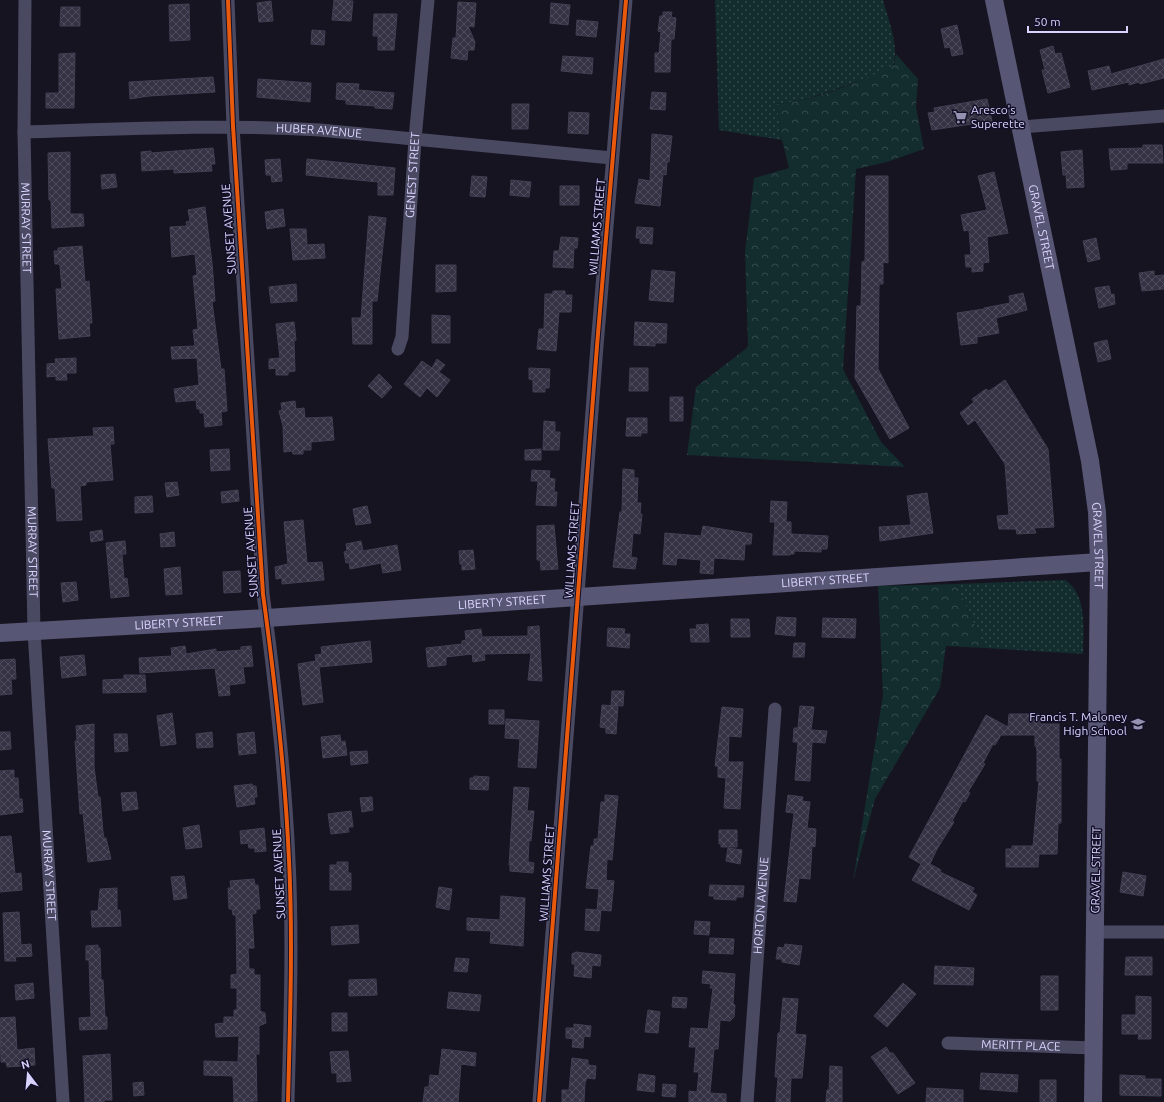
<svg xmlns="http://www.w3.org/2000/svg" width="1164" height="1102" viewBox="0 0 1164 1102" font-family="Ubuntu,sans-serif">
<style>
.grass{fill:url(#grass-dots)}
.forest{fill:url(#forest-crowns)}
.building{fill:url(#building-cross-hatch);stroke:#433f54}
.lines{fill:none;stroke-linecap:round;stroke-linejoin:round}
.street{stroke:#4a4962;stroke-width:13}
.secondary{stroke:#575674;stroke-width:18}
.cycleway-casing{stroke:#130f26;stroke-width:6}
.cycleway{stroke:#e8590c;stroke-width:4}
.labels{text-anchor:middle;stroke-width:3;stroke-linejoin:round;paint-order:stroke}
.poi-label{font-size:12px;fill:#d9d4ff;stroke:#130f26;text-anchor:start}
.street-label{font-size:12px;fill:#d9d4ff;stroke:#130f26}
</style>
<defs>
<pattern id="grass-dots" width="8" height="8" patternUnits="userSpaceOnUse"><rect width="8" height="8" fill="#132c2d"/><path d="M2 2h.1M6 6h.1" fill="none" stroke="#354a4c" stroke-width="1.8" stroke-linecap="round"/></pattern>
<pattern id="forest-crowns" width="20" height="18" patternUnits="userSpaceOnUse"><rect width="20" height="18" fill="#132c2d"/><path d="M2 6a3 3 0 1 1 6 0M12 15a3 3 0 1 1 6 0" fill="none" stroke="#354a4c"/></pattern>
<pattern id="building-cross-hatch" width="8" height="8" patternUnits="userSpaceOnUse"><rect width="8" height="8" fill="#343243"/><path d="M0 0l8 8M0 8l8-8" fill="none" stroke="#514f5f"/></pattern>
</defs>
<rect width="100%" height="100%" fill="#161421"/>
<path class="grass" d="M715 0H883C888 18 902 54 891 69 853 82 817 100 777 104L782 140 719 130Z
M1065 580C1088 595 1083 629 1083 654L985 648 956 584Z"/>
<path class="forest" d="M896 54 918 79 916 107 924 149 887 162 856 169 843 369 881 442 905 467 687 455 696 387 748 347 745 252 754 178 789 168 782 140 777 104C817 100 857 83 894 65Z
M956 584 985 648 946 646 940 688 875 799 853 881 883 695 878 586Z"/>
<path class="building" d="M334 0 353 1 351 21 332 20Z
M271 1 273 21 259 22 257 3Z
M458 2 476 3 474 27 468 26 475 42 474 50H468L467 60 451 58 453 38H456Z
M551 3 570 5 568 25 550 23Z
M189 4 190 40 170 41 169 5Z
M61 7H80V26H60Z
M663 12H672L671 17 676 18 674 39H671L670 72H655V53H659L661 32 658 31 660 16H663Z
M374 14H397L394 50H378V36H373Z
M577 20 598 22 596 37 576 35Z
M957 25 963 54 952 56 950 47 945 48 941 29Z
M312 30 325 31 324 45 311 44Z
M1053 46 1055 54 1061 53 1070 87 1048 93 1042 70H1045L1040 50Z
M75 53 74 108H46V93H59V54Z
M563 56 593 58 592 74 561 71Z
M1164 59V78L1140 84 1139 82 1129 85V82L1092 90 1088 71 1109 66 1111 74Z
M213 77 215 92 149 96 130 99 129 82Z
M258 79 311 83 310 102 257 97Z
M337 83 359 84 358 90 394 93 392 109 375 108V106L346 104V100L336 99Z
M652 92 666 93 665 110 650 109Z
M987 99 992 121 932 130 928 113 935 112 934 108Z
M512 104H529L528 129H512Z
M569 112 589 113 588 134 568 133Z
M652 134 672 136 669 162H667L666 175 663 174 660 206 635 203 639 179 650 181Z
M1143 145H1162L1163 163H1127V169L1111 170 1109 149 1143 148Z
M213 148 215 164H211L212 171 174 173V169L142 171 141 152 151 151V153Z
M1082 150 1084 187 1067 188 1066 175H1063L1061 152Z
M70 152V214H83L84 226 52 228 51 200H49L48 153Z
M280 159 282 181 272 182 271 175H266L265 160Z
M307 159 395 168 393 195H378V182L306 175Z
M994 172 1008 233 987 237 989 262 983 263V271L972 272V267H966L965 255H971L969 230 964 231 961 215 987 210 978 176Z
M115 174 117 187 102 189 101 175Z
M472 176 487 177 485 197 470 196Z
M866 176H888V263L883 262V284H879L878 369 909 428 890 439 855 378 857 306H861L862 262 865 261Z
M511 180 531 182 529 197 510 195Z
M560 186H579V205H560Z
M205 207 212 263 215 301 212 302 221 369H224L227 411 221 412 222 425 205 427 204 413H200V409H197L196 400 176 402 174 389 199 385 197 358 172 359 171 347 195 346 193 330 198 329 193 276 197 275 195 254 172 257 170 227 187 226 186 222 190 221 188 210Z
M283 209 285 226 267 229 265 212Z
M369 216 386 218 377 301H372V344H353L352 318H361Z
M637 227 653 228 652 244 640 243V238H636Z
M290 229H306L307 245 324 244 325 258 293 260Z
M561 237 578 238 577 248H574L573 268 553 267 554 251H559Z
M1096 238 1100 259 1088 262 1083 241Z
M82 246 85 282 89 281 92 323H89L90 336 59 339 56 289H62L60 266 59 264H55L54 251H58V248Z
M436 265H456V291L436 292Z
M652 270 675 272 673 302 649 300Z
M1154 271V276L1164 275V289L1142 291 1139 273Z
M296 284 297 301 271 303 269 287Z
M1109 286 1111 295 1114 294 1115 304 1099 308 1095 288Z
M553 291H565V295H572L571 312H559L556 351 537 349 539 329H544L545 294H553Z
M1023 293 1027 310 996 318 999 333 977 337V343L961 345 957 313 984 309V308L1010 303 1009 296Z
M432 315 450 316V343H432Z
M294 322 296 340 294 341 295 371 288 372V375H276V368L269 369V359L280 358 276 324Z
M635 322 667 324 666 343H655V346L634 345Z
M1107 340 1111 359 1098 362 1094 343Z
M76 358V373H66L67 380H56V376L47 377V364L56 363 55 359Z
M437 359 445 365 439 372 450 380 437 397 427 388 420 397 404 384 422 361 432 368Z
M529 368 550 369 549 388H545V392H533V380L529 379Z
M630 368H648V391H629Z
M379 374 392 387 382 398 368 386Z
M1005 380 1048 449 1054 527 1034 528 1036 533 1017 534 1016 529H999L997 516 1009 515 1005 464 975 420 968 425 960 413 974 402 972 399 986 389 989 391Z
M670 397H683V421H670Z
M295 401 296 409 304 408 305 418 332 417 334 440 311 442V450H303V454H293L292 451 284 452 283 426 279 411 282 410 281 403Z
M627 418H647V433H641V436H626Z
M544 421 555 422V432H560L559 450H543Z
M113 427 114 444H110L113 480 86 482V485L80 486 82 520 57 521 55 488H52L48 439 94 436 93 428Z
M229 449 230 470 211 471 210 450Z
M541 449V460H525V450Z
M623 469 634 470V478H638L637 503H641L640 514H642L640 534 633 533 631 557 637 558 635 569 613 567 620 512H622Z
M532 470 550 471 549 478 555 479 554 492H557L556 506 536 505 538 481H531Z
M177 482 179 495 167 497 165 483Z
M238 490 239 501 222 503 221 492Z
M927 493 933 533 880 541 879 527 911 525 907 496Z
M152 496 153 512 135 513V497Z
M771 501 787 502 786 522H791V534L828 536 827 549H821V552L794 551V554H790V555H773L775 522H770Z
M367 506 371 523 356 525 353 509Z
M303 520 307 563 322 562 324 580 282 584V578L276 579 275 567 288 564 284 522Z
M554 525 558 569 541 570 540 560H537V526Z
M703 526 752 534 751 544H745L744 560 714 558 713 574 700 573 701 560 677 558 676 565 663 564 665 533 701 536Z
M102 530 103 540 91 542 90 532Z
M174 532 175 546 161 547 160 534Z
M125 541 126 554H122L124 579 127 578 129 596 111 598 106 543Z
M361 541 363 551 397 545 401 570 383 573 381 563 350 569 349 562 346 563 344 552 347 551 346 544Z
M473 550 475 569 462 570V564H460L459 551Z
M180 567 182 594 166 595 164 569Z
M240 571 241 592 224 593 223 572Z
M76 582 78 600 63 602 61 583Z
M777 617 796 618 795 636 775 634Z
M823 618 856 619 855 638 822 637Z
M731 619H749L750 637H731Z
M708 624 709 642H691L690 629H697L696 625Z
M539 626 542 681 528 680 531 653 484 654 485 660 473 662 472 654 446 657V665L428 667 426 648 462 644V641L466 640 465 631 481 629 482 637 528 636V627Z
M608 628 625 629 624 634H630L629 648 607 646Z
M370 641 372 662 319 667 323 702 303 705 298 664 316 661 315 655 322 654 321 647Z
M794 643H805L804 657H793Z
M185 646 186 654 216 649V652L241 650V647L251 646 253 666 243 667 245 683 229 685 230 695 219 696 215 668 140 673 139 658 172 656 171 648Z
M84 655 86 675 62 678 60 657Z
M15 659 16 679H11L12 694 0 695V660Z
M124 675H145L146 692 103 693V680L124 679Z
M612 691H624L623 706 611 705Z
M602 705 618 706 616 734 606 733V728L600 727Z
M800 706 814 707 811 730 827 731 825 743 812 742 810 781 795 780 798 742H793L794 728H798Z
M722 707 743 709 741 737 729 736 728 762H743L740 809 724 808 726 778 718 777V766H715Z
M489 710H504V724H489Z
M172 713 176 744 161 746 157 716Z
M1009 714H1040V724H1059V759H1061V823H1058L1057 854H1039L1038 867H1006V849H1012V846H1033L1039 781H1037V751L1036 746H1035V735H1001L995 745 993 744 983 763 985 764 968 792 970 793 965 802 963 801 952 821 954 822 937 849 930 864 941 870 940 872 974 888 972 892 977 895 969 910 912 880 921 864 909 857 986 715 1008 727Z
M506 719 539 721 536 768 518 767 520 739 505 738Z
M94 724V767L98 797H100L103 832 104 838H106L111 859 88 862 83 813 80 814 75 741H77L76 726Z
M0 732H10L11 749 0 750Z
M212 732 213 747 197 748 196 734Z
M254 732 256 753 239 755 237 734Z
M114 734H127L128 751 115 752Z
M340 735 341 742 345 741 347 755 323 758 321 737Z
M367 751 368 763 351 765 350 752Z
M14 770V778H18L19 799H22L23 812 0 815V771Z
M474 776 489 777 488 790 470 789V778H474Z
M252 784 253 786H256L257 797H254L255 804 237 807 234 786Z
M514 787 529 788 527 811H534L531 841 529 840 528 862 534 863 533 873 510 871V865H509Z
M136 792 138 809 123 811 121 793Z
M605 795 618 796 612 860 607 859 606 880 614 881 611 911 601 910 599 931 585 930 586 909 597 910 599 889 586 888 588 872 591 846H594V839H598L601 802H605Z
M788 795 803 797 802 801 810 802 807 828 816 829 815 847 812 846 810 879 799 878 796 902 784 901 794 813 786 812Z
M372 797 373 810 362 812 360 798Z
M351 811 353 827H348L349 832 331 834 328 814Z
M199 825 202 847 186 849 183 828Z
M264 828 266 851 255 852V848H249L248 843 241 844 240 831Z
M719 830H737V847H721V843L719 844Z
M11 836 15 874 21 873 22 890 0 892V837Z
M728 848 742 850 740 864 726 861Z
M337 862H348V873H351V890H330V865H337Z
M1123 872 1146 876 1143 896 1120 892Z
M184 876 187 898 174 900 171 877Z
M254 879 255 885H258L260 909H256V913L252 914 254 948H248L249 969H254V975H260V1011L265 1013 266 1023 259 1026V1054H256L257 1101 234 1102 233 1076 204 1075V1061L238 1062 239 1036 216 1037 215 1024 224 1023V1017H234V1010H237V988H231V975L237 974 236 915H233L232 909H229L228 888H231L230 881Z
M710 885 744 886 743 897H736V900L714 899V896H709Z
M439 887 452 889 449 910 436 907Z
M117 888V910H120L121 926 92 927 91 911H98L100 889Z
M501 896 525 898 523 946 490 943 491 931 467 930V918L500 920Z
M19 912 21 945 31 944 32 956 15 957 16 961H5L3 913Z
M695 921 710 922 709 935 694 934Z
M358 925 359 943 332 945 331 927Z
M710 938 734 939 733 954 709 953Z
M785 944 802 946 799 965 782 962V959H776L778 947 784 948Z
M98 945V948H100L101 980H103L105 1017H107V1029L80 1030 79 1018 91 1017 89 960H86V946Z
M576 952 601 955 600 966 592 965 591 978 574 976 575 964H572V954Z
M1126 957H1152V975H1125Z
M456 958 469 959 467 972 454 971Z
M935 966 974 968 973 985 934 984Z
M703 971 735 974 733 1004 735 1005 734 1017 730 1021 720 1020 718 1049H714L710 1093 726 1094V1102H689V1091L697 1092 699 1072H694L696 1047H689L691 1028 708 1029 713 988H710L711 984 702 983Z
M1041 976H1058V1010H1041Z
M376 979 377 995 349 996V980Z
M33 983 34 998 16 1000 15 985Z
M903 983 916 994 887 1027 874 1016Z
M449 992 481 995 479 1011 447 1008Z
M1136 996 1151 997V1039H1138L1139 1034H1122V1015H1136Z
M673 997 687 998 686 1008 672 1007Z
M783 998 798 999 795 1034 806 1035 802 1078H791L790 1102H776L778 1077H775L778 1033H780Z
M648 1010 660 1012 658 1033 645 1032Z
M332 1013H347V1031H332Z
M15 1017 17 1050 34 1048 35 1065 7 1067 6 1062H1L0 1018Z
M574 1024 591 1026 590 1037 584 1036 583 1048 572 1047 573 1039 566 1038V1028H574Z
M886 1047 890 1053H893L915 1083 898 1094 871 1057Z
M442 1049 476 1053 475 1066 461 1064 458 1102H423L425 1087H429L430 1075 439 1076Z
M348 1051 351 1081 337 1082V1073H332L330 1052Z
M110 1054 112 1100H104V1102H85L83 1056Z
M572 1058 588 1060V1065L596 1066 595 1079 587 1078 585 1083 584 1102H562V1090H569Z
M830 1066 842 1067V1102H826L827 1090H829Z
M981 1073 1018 1075 1017 1092 980 1089Z
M639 1074 655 1076 654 1092 637 1090Z
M1120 1075 1145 1076V1079H1161V1096L1120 1095Z
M1040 1080H1056V1102H1040Z
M143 1082 144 1095 134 1096 133 1083Z
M663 1084 676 1085 675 1097 662 1096Z
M927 1088 963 1090V1102H926Z"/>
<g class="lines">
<g class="street">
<path id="s1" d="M25 0 24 132 34 631 63 1102"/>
<path d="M228 0 233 126 263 594C275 682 285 771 289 860 293 940 290 1021 288 1102"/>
<path d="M1021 127 1164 116"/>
<path id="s2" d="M24 132C123 129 222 124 320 130L612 158"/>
<path id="s3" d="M398 349 402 337 415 139 428 0"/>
<path d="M1095 932H1164"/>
<path id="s4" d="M948 1043 1094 1048"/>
<path d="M539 1102 597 346 626 0"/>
<path id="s5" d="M747 1102 775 709"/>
</g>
<g class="secondary">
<path id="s6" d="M994 0 1090 461 1097 512 1099 562 1093 1102"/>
<path id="s7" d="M0 633 267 618 1099 562"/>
</g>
<defs>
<path id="cycleway" d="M228 0 233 126 263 594C275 682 285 771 289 860 293 940 290 1021 288 1102
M539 1102 597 346 626 0"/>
</defs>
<use href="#cycleway" class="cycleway-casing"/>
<use href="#cycleway" class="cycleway"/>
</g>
<defs>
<symbol id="supermarket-bare" viewBox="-9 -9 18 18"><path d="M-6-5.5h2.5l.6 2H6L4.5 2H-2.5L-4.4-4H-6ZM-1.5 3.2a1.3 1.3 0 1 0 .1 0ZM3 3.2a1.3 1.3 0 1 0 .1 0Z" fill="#9591b1" stroke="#130f26" stroke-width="2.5" paint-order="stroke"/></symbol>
<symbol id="school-bare" viewBox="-9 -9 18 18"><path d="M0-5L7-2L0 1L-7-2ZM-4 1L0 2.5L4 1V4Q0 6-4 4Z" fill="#9591b1" stroke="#130f26" stroke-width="2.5" paint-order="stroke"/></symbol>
</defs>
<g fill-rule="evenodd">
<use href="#supermarket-bare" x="950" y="107" width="20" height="20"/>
<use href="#school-bare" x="1128" y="714" width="20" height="20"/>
</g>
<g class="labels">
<g class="poi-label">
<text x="971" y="114">Aresco's<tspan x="971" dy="14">Superette</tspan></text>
<text x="1127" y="721" text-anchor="end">Francis T. Maloney<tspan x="1127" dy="14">High School</tspan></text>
</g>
<g class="street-label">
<text dy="4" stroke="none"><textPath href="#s2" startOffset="295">HUBER AVENUE</textPath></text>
<text dy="4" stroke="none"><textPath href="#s3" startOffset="175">GENEST STREET</textPath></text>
<text dy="4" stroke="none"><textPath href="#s1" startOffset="228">MURRAY STREET</textPath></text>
<text transform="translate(597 227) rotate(-85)" y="4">WILLIAMS STREET</text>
<text dy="4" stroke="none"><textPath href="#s6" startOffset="232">GRAVEL STREET</textPath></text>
<text transform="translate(229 229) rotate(-94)" y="4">SUNSET AVENUE</text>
<text dy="4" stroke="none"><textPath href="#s6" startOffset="556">GRAVEL STREET</textPath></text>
<text transform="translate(572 550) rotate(-86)" y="4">WILLIAMS STREET</text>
<text dy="4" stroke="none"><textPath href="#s1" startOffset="552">MURRAY STREET</textPath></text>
<text transform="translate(251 552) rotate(-94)" y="4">SUNSET AVENUE</text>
<text dy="4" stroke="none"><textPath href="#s7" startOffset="827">LIBERTY STREET</textPath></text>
<text dy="4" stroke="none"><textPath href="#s7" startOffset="503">LIBERTY STREET</textPath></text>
<text dy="4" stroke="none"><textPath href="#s7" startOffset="179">LIBERTY STREET</textPath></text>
<text transform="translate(1096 870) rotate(-89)" y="4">GRAVEL STREET</text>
<text transform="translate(547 873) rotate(-86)" y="4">WILLIAMS STREET</text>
<text transform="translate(279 874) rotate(-93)" y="4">SUNSET AVENUE</text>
<text dy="4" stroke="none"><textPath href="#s1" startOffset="876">MURRAY STREET</textPath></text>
<text dy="4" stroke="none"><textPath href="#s5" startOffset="197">HORTON AVENUE</textPath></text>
<text dy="4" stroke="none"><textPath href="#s4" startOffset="73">MERITT PLACE</textPath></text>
</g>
</g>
<g transform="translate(28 1074) rotate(344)" stroke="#130f26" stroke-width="3" paint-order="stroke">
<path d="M0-3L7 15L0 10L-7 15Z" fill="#d9d4ff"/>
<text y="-6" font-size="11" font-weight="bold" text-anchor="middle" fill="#d9d4ff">N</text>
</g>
<path d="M1028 26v6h99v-6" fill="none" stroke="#d9d4ff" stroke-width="2"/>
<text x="1034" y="26" font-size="12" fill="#d9d4ff" stroke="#130f26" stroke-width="3" paint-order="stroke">50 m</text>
</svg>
